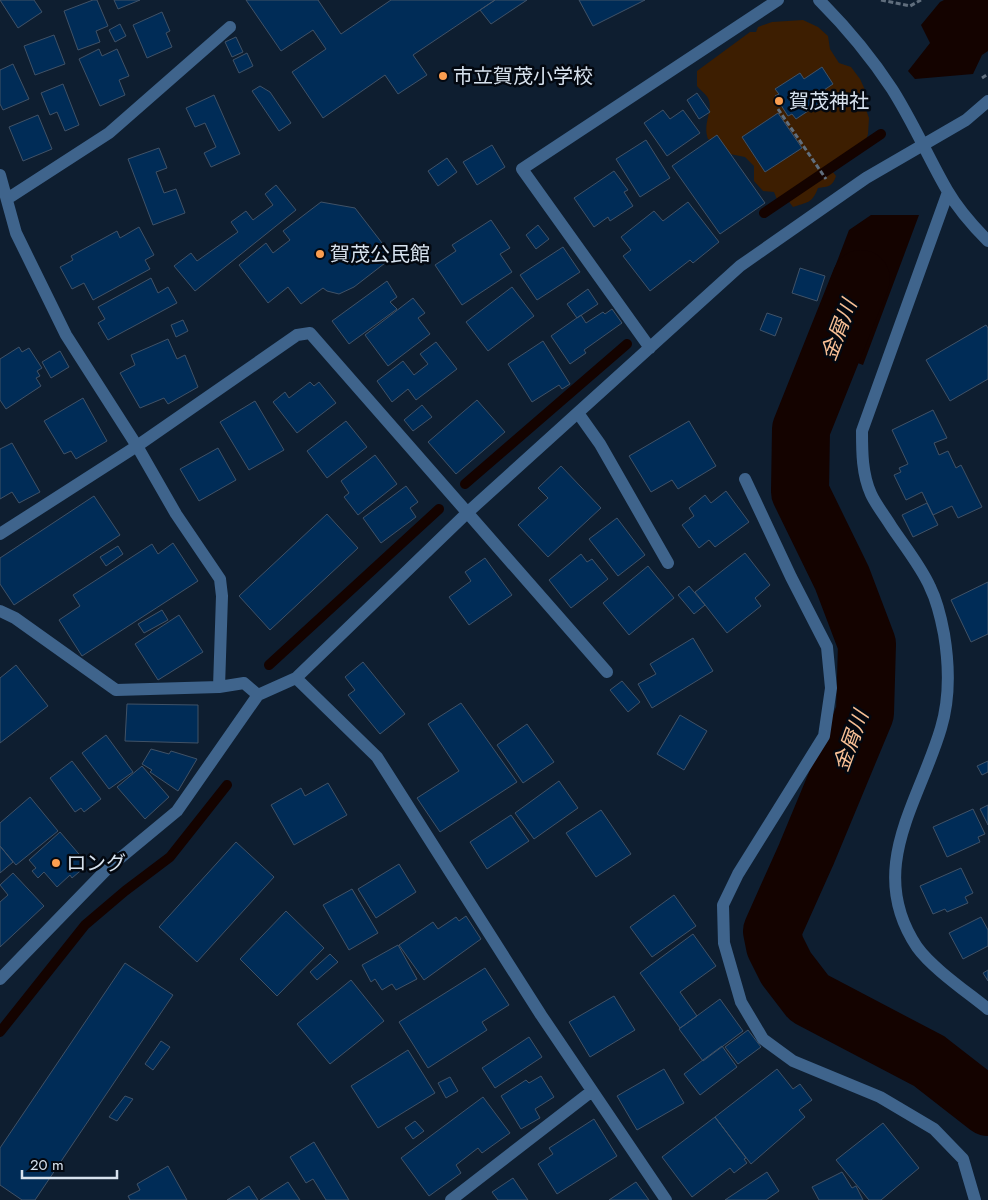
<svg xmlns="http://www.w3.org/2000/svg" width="988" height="1200" viewBox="0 0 988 1200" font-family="Jost,'Noto Sans JP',sans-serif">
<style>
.green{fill:#3d1e01}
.water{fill:#140300}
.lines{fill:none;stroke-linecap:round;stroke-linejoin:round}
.stream{stroke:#140300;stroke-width:10}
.river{stroke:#140300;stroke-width:58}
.building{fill:#002c57;stroke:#405267}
.path{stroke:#606e7d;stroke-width:3;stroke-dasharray:5 2.5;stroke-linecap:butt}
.street{stroke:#3f648c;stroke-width:12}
.poi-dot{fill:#fb9e50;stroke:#030810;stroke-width:2}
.labels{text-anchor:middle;stroke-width:5;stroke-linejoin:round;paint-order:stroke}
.poi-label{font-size:20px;fill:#d7e2ee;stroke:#030810;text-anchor:start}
.water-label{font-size:21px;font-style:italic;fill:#f7bf95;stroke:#030810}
</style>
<rect width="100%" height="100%" fill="#0e1e30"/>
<path class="green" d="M803 20 818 27 828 36 830 49 839 63 851 67 860 79 866 92 865 107 869 118 868 134 865 144 846 157H842L838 163 829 167 836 176C833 186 828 187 818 188 812 204 807 202 793 207L787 199 778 202 774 192 763 191 754 181V166L745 157 730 154 720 143 708 139C702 123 714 111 708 98 706 94 700 90 697 86V71L750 32H756L758 27 772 22Z"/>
<path class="water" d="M944 0H988V51L982 55 973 74 915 79 908 71 930 43 921 25 940 2Z
M871 215H919L863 365 806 343 849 230Z"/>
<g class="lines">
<path class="stream" d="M764 213 881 134
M465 484 627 344
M269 665 439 509
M0 1032 85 925 125 891 170 857 227 785"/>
<path class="river" d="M861 279 801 429 800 492 842 578 867 644 865 713 806 855 772 931 775 946 786 968 809 998 929 1061 988 1107"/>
</g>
<path class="building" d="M0 0H34L42 12 18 28Z
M93 0H97L108 26 96 31 100 42 78 50 64 11Z
M114 0H140L118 9Z
M246 0H318L341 34 391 0H495L413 55 427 75 398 94 385 75 323 118 292 72 326 49 313 30 281 51Z
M495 0H527L491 24 480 10Z
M579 0H645L593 26Z
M162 12 170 31 166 33 172 47 147 58 133 25Z
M120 24 126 36 115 42 109 30Z
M54 35 65 64 35 75 24 46Z
M236 37 243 52 232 57 225 42Z
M99 49 102 56 117 49 129 76 119 80 125 95 100 106 79 59Z
M247 53 253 66 239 73 233 60Z
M13 64 29 99 3 110 0 104V70Z
M822 67 833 84 815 96 820 103 796 119 792 114 788 116 775 96 779 94 775 89 800 73 804 79Z
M63 84 79 125 65 131 57 112 50 115 41 93Z
M260 86 270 92 291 123 279 131 252 91Z
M697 93 710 112 699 119 687 100Z
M214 95 240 154 211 167 204 153 216 147 205 123 195 127 186 108Z
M663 110 670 119 683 110 700 133 667 156 644 123Z
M778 113 802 148 765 172 742 137Z
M38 115 52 149 23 161 9 127Z
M717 135 765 203 720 234 672 166Z
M646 140 670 178 640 197 616 159Z
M492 145 505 167 477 185 463 162Z
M159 148 167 168 156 172 164 193 176 189 185 213 153 225 128 159Z
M447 158 457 172 438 186 428 171Z
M614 171 628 190 624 192 633 206 610 221 608 217 594 227 574 198Z
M276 185 296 210 195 291 174 266 191 253 197 261 238 232 231 222 246 211 253 220 273 205 265 194Z
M321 202 355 208 389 252 386 255 389 260 354 287 339 294 327 291 323 288 301 304 288 287 268 303 239 265 266 243 273 253 290 240 283 231Z
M688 202 719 242 693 263 690 260 650 291 623 256 631 250 621 237 654 211 663 221Z
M491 220 510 248 500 254 512 272 462 305 435 265 456 251 452 245Z
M538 225 549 239 536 249 526 235Z
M139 227 154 255 145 260 150 269 93 300 84 283 72 289 60 267 73 260 71 256 117 231 120 238Z
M563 247 580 272 537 300 520 275Z
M800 268 825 276 817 301 792 293Z
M151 278 158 293 168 287 177 303 108 340 98 323 105 319 98 307Z
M387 281 397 297 390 302 397 309 349 344 332 321Z
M512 287 534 316 488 351 466 322Z
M588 289 598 304 577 318 567 304Z
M413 298 425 313 418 318 430 334 388 366 365 335Z
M612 309 622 323 584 350 586 353 570 364 551 336 581 315 586 323 603 312 605 314Z
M767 313 782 318 775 336 760 330Z
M183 320 188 331 176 337 171 325Z
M986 325 988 328V379L950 401 926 360Z
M168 339 177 359 185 355 198 387 168 404 164 398 140 408 120 373 135 365 131 355Z
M543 341 570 384 562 389 559 385 532 402 508 364Z
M436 342 457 369 416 400 408 389 392 402 377 381 403 361 414 375 428 364 420 354Z
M19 347 22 352 29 348 42 368 37 371 40 376 36 378 41 386 6 409 0 400V359Z
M60 351 69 367 51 378 42 362Z
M310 382 314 386 319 382 336 403 297 433 273 402 285 392 289 398Z
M83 398 107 441 76 459 71 451 64 454 44 421Z
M477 400 505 432 456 474 428 442Z
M255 401 284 450 249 470 220 422Z
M422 405 432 417 413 431 404 420Z
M933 410 947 438 934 443 939 455 948 451 956 468 961 465 982 507 958 518 952 506 933 515 922 492 906 500 894 475 901 472 899 468 908 464 892 430Z
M346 421 367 447 327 478 307 451Z
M689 421 716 466 678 489 672 480 651 492 629 456Z
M12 443 40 492 19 503 12 492 0 499V449Z
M218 448 236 480 199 501 180 469Z
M375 455 397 484 358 515 344 497 349 493 341 481Z
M561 466 601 508 548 557 518 525 548 498 538 488Z
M406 486 418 502 410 508 416 517 381 543 363 518Z
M726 491 749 522 715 547 709 540 699 548 682 525 694 516 689 508 705 495 711 503Z
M94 496 120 535 14 605 0 584V558Z
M927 503 938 525 913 537 902 515Z
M327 514 358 548 270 630 239 596Z
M617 518 645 555 618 576 589 539Z
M173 543 198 581 82 656 59 620 80 606 73 595 152 544 158 554Z
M118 546 123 554 106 566 100 557Z
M745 553 770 585 755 598 761 606 727 633 695 592Z
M581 554 587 562 592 559 608 579 571 608 549 580Z
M485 558 512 595 469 625 449 597 471 581 465 572Z
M648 566 674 598 629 635 603 603Z
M988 582V634L971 642 951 600Z
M689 586 705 605 694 614 678 595Z
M162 610 168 620 144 633 138 624Z
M179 615 203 652 158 680 135 644Z
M693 638 713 671 652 708 638 684 656 674 650 664Z
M363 662 405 714 380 734 348 695 355 690 345 677Z
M16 665 48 706 0 743V678Z
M622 681 640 702 628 712 610 690Z
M461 703 517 782 440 832 417 798 459 771 428 724Z
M127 704 198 705V743L125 741Z
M680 715 707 731 684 770 657 754Z
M527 724 554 762 523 783 497 745Z
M106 735 133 772 109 789 82 753Z
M151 749 169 754 171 751 197 759 178 791 150 772 152 770 142 764Z
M72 761 101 799 84 812 81 808 75 812 50 778Z
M988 761V772L982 775 977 766Z
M142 766 169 797 145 819 117 787Z
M559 781 578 808 534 839 515 813Z
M328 783 347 815 294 845 271 805 301 788 305 796Z
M30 797 58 831 16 865 0 846V823Z
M988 805V825L980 809Z
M973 809 985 834 978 837 980 842 947 857 933 827Z
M601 810 631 854 596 877 566 833Z
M511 815 529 841 487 869 470 842Z
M60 832 84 860 82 862 86 866 72 878 70 875 57 887 44 872 38 878 32 871 36 868 29 860Z
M236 842 274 877 197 962 159 927Z
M0 846 13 862 0 873Z
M399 864 416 892 376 918 358 889Z
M961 868 973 893 965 897 968 903 947 912 945 909 933 914 920 886Z
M13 873 44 906 0 947V902L8 895 0 885Z
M352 889 378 933 349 950 323 905Z
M674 895 696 926 652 957 630 927Z
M286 911 324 948 277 996 240 959Z
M466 916 481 939 424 980 399 945 433 922 438 929 456 917 459 921Z
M981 917 988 930V946L963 959 949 933Z
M693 934 716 966 680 992 697 1016 680 1028 640 973Z
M398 945 417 979 396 990 392 984 382 990 375 979 371 982 362 965Z
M330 954 338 962 317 980 310 972Z
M125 963 173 995 35 1200H22L0 1185V1148Z
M485 968 509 1005 482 1022 487 1030 428 1068 399 1022Z
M988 970V981L983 973Z
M351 980 384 1021 330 1064 297 1024Z
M614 996 635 1030 590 1057 569 1022Z
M720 999 743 1031 703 1061 679 1029Z
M748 1030 761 1047 738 1064 725 1047Z
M529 1037 542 1057 495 1088 482 1068Z
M161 1041 170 1047 153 1070 145 1064Z
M722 1046 737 1067 700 1095 684 1074Z
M408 1050 435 1093 378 1128 351 1086Z
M664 1069 684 1103 637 1130 617 1096Z
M777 1069 793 1089 800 1084 812 1100 799 1110 805 1117 751 1164 715 1117Z
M541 1076 554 1097 535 1109 540 1118 521 1129 501 1096 526 1080 529 1083Z
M450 1077 458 1091 446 1098 438 1083Z
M125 1096 133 1099 117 1121 109 1117Z
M483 1097 510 1133 482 1153 478 1148 456 1165 461 1173 429 1196 401 1158Z
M715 1117 746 1158 744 1159 747 1163 734 1173 730 1168 692 1197 662 1157Z
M594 1119 617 1156 557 1194 538 1164 553 1154 549 1148Z
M415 1121 424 1131 413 1139 405 1128Z
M883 1123 919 1168 881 1200H869L836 1160Z
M314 1142 349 1200H326L313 1179 306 1183 290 1157Z
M168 1166 187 1200H130L128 1196 140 1190 137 1184Z
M767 1172 779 1191 766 1200H725Z
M842 1172 852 1188 856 1186 863 1200H819L812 1187Z
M513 1178 528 1200H498L492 1192Z
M288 1182 300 1200H260Z
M636 1182 649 1200H609Z
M249 1186 258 1200H227Z"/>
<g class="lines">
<path class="path" d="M881 0 910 6 921 0
M982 78 988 74
M778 109 826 179"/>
<path class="street" d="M819 0C846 27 871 57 892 89 913 122 928 157 947 190 958 209 973 226 988 241
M0 175 16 233 66 335 137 446 176 514 220 579 222 596 219 687
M948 192 862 431C862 452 862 474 871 494 876 505 885 516 891 526 903 544 922 568 930 587 937 601 941 618 944 634 949 664 950 698 941 728 919 803 865 869 917 947 932 968 967 992 988 1009
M7 199 109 133 230 27
M650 348 522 169 778 0
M578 413 600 444 668 563
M745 479 791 577 827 647 831 688 824 736 738 874 723 905 724 943 741 1002 763 1039 793 1061 880 1097 934 1129 963 1159 975 1200
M0 534 137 446 297 335 310 333 607 672
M0 611 15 618 116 690 219 687 244 683 258 695
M296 678 377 757 541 1015 666 1200
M0 979 107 869 177 811 258 695 296 678 467 513 740 266 866 178 966 120 988 101
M451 1200 592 1091"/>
</g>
<g class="poi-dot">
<circle cx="443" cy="76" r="5"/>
<circle cx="779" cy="101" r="5"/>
<circle cx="320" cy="254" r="5"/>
<circle cx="56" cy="863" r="5"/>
</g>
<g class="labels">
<g class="poi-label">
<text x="453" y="83">市立賀茂小学校</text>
<text x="789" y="108">賀茂神社</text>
<text x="330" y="261">賀茂公民館</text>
<text x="66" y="870">ロング</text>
</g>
<g class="water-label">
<text transform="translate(839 330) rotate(-69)" y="7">金屑川</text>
<text transform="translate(851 741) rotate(-70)" y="7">金屑川</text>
</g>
</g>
<path d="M22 1170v8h95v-8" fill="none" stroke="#d7e2ee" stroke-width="2.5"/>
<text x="30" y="1170" font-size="15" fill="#d7e2ee" stroke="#030810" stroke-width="4" paint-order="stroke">20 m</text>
</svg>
